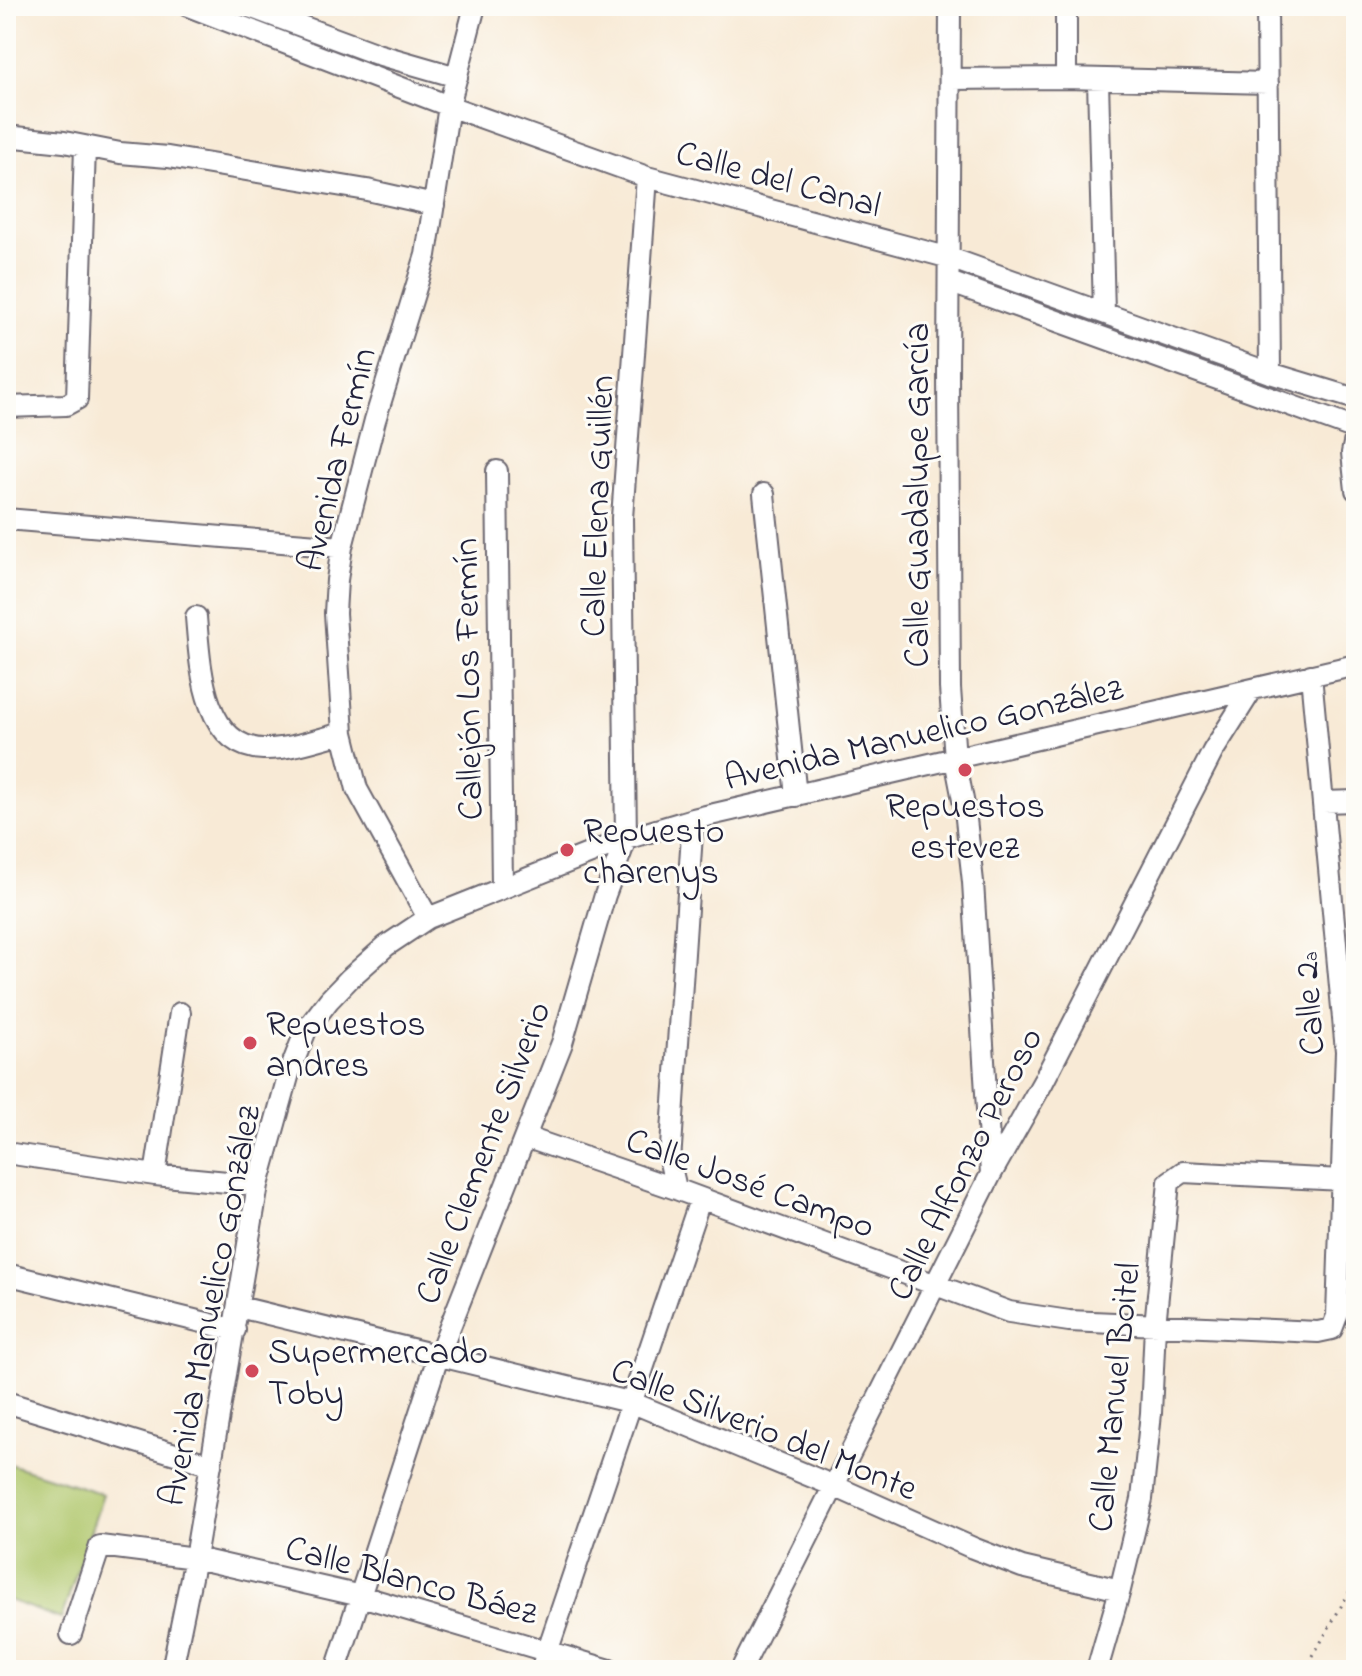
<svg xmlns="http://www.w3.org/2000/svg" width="1362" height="1676" viewBox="0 0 1362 1676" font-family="'Indie Flower',sans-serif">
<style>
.green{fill:#b0c76d;stroke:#697454;stroke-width:2}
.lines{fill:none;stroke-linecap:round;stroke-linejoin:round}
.minor-casing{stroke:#6d6871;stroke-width:24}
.path{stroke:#6d6871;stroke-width:3;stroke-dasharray:2 6;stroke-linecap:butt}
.minor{stroke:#fff;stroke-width:20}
.poi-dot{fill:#d1495b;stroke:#fdfcf7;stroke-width:3}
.labels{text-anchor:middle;stroke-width:6;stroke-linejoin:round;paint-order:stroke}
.street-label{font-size:36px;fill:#22223b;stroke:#fdfcf7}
.poi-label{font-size:36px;fill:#22223b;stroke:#fdfcf7;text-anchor:start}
</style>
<rect width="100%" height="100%" fill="#fdfcf7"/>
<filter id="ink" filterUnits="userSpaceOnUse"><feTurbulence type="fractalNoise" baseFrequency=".0125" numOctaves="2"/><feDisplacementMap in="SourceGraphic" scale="16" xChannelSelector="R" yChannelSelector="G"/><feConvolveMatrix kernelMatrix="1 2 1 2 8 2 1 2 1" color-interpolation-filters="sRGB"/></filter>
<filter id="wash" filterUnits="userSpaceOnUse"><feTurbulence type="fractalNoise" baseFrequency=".006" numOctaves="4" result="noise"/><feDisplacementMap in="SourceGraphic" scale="32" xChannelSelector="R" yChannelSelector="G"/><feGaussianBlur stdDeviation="1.8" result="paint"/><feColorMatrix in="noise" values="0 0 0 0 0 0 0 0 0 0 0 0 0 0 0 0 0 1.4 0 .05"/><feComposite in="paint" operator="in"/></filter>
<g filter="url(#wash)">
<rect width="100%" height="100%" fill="#f8ead6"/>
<path class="green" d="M6 1463 103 1494 61 1619 6 1599Z"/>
</g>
<g filter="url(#ink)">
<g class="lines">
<defs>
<path id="minor" d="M188 6 449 106 647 177 950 258 1270 373 1356 399
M247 6 377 54 457 77
M950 6 948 374 950 688 955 759 965 810 973 882 991 1174
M1267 6 1270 373
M1066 78 1268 83
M950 79 1066 78V6
M1098 80 1104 313
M6 136 64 142 120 153 168 157 367 190 434 205
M949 282 1356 429
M6 407 66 405 77 399 85 147
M1356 434 1352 453 1356 490
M497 471 502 886
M764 494 796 796
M6 519 342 547
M196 617C200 662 202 747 263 749 289 750 318 739 343 733
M1323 802 1356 801
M428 918 357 789 343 733 335 613 337 580 342 547 375 420 426 255 449 106 475 6
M525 1137 676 1189 1009 1312 1069 1321 1318 1332 1332 1329 1337 1316 1346 1051 1311 675
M6 1153 155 1175 258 1185
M155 1175 180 1013
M676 1189 670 1162 693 819
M6 1274 235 1330
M239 1307 633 1403 834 1486 973 1548 1022 1567 1120 1590
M6 1402 211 1465
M71 1634 100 1546 195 1558 361 1596 610 1670
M172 1670 195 1558 258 1185 289 1073 306 1030 329 1000 350 978 386 946 428 918 626 839 693 819 1356 665
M336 1670 438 1357 562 1043 605 895 626 839 622 518 647 177
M541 1670 700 1200
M741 1670 991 1174 1043 1082 1213 751 1251 691
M1097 1670 1120 1590 1142 1499 1151 1413 1155 1326 1169 1182 1183 1172 1343 1180"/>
</defs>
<use href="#minor" class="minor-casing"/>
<path class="path" d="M1305 1670 1356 1580"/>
<use href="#minor" class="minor"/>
</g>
</g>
<g class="poi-dot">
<circle cx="965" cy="770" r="8"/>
<circle cx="567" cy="850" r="8"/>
<circle cx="250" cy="1043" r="8"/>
<circle cx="252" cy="1371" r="8"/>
</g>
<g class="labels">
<g class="street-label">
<text transform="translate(779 177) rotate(15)" y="13">Calle del Canal</text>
<text transform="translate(335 459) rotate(-76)" y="13">Avenida Fermín</text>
<text transform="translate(915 495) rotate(-90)" y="13">Calle Guadalupe García</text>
<text transform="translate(595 506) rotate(-88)" y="13">Calle Elena Guillén</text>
<text transform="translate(466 679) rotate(-91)" y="13">Callejón Los Fermín</text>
<text transform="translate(923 731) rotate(-13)" y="13">Avenida Manuelico González</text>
<text transform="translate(1307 1004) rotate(-94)" y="13">Calle 2ª</text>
<text transform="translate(481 1152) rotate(-69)" y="13">Calle Clemente Silverio</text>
<text transform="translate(963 1163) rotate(-63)" y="13">Calle Alfonzo Peroso</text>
<text transform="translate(751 1181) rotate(20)" y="13">Calle José Campo</text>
<text transform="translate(208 1305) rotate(-79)" y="13">Avenida Manuelico González</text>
<text transform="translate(1112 1397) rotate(-84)" y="13">Calle Manuel Boitel</text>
<text transform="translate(765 1427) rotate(22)" y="13">Calle Silverio del Monte</text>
<text transform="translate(412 1578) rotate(15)" y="13">Calle Blanco Báez</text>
</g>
<g class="poi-label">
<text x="965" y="817" text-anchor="middle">Repuestos<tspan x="965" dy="41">estevez</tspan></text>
<text x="583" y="842">Repuesto<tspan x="583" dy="41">charenys</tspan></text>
<text x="266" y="1035">Repuestos<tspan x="266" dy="41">andres</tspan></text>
<text x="268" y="1363">Supermercado<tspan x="268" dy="41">Toby</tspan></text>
</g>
</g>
<rect width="1362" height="1676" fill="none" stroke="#fdfcf7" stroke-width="32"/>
</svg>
